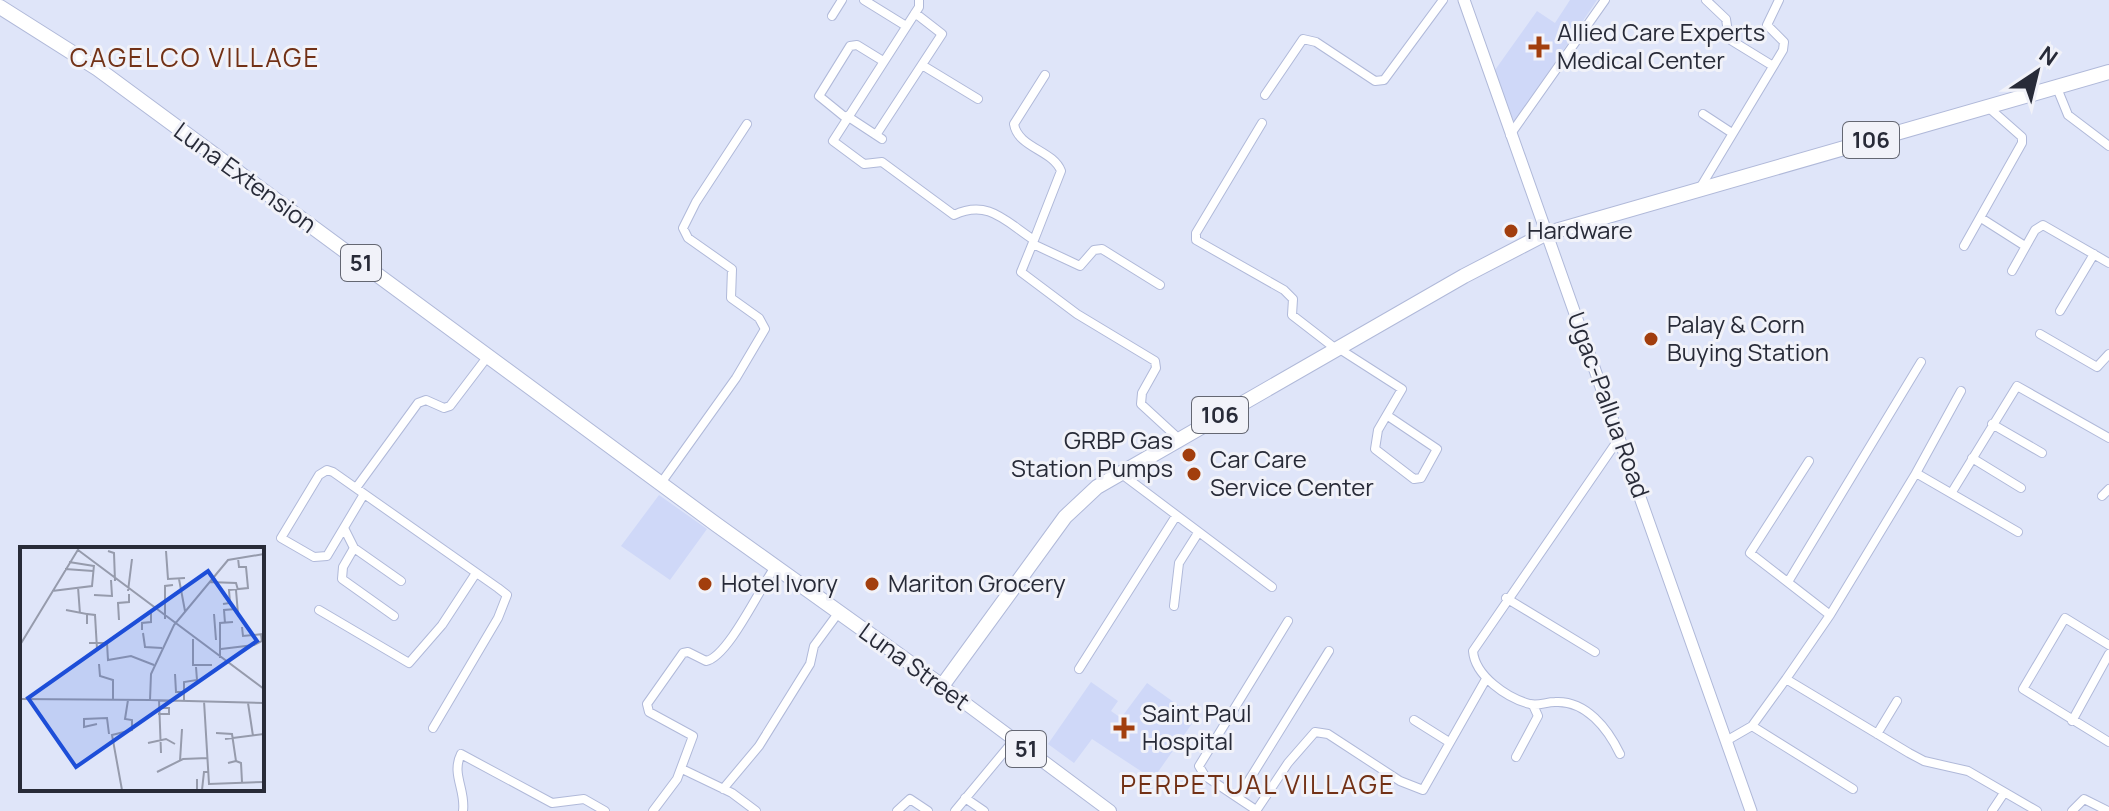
<svg xmlns="http://www.w3.org/2000/svg" width="2109" height="811" viewBox="0 0 2109 811" font-family="Manrope,sans-serif">
<style>
.built{fill:#cfd8f8}
.lines{fill:none;stroke-linecap:round;stroke-linejoin:round}
.street-casing{stroke:#b0b9d9;stroke-width:10}
.secondary-casing{stroke:#b0b9d9;stroke-width:13}
.primary-casing{stroke:#b0b9d9;stroke-width:14}
.highway-casing{stroke:#b0b9d9;stroke-width:16}
.street{stroke:#fff;stroke-width:8}
.secondary{stroke:#fff;stroke-width:11}
.primary{stroke:#fff;stroke-width:12}
.highway{stroke:#fff;stroke-width:14}
.poi-dot{fill:#a23e0d;stroke:#f1f2f9;stroke-width:3}
.labels{text-anchor:middle;stroke-width:6;stroke-linejoin:round;paint-order:stroke}
.shield{fill:#f1f2f9;stroke:#646772;stroke-width:2}
.shield-label{font-size:22px;font-weight:bold;fill:#282b38}
.poi-label{font-size:24px;fill:#282b38;stroke:#f1f2f9;text-anchor:start}
.street-label{font-size:24px;fill:#282b38;stroke:#f1f2f9}
.neighbourhood-label{font-size:26px;letter-spacing:2px;fill:#723116;stroke:#f1f2f9}
.inset-road{fill:none;stroke:#969bac;stroke-width:2}
.view{fill:#1d4ed8;fill-opacity:0.15;stroke:#1d4ed8;stroke-width:4}
.inset-edge{fill:none;stroke:#282b38;stroke-width:4}
</style>
<rect width="100%" height="100%" fill="#dfe5f9"/>
<path class="built" d="M1570 0H1597L1514 123 1495 70 1537 11 1555 23Z
M659 495 707 529 670 580 621 546Z
M1091 682 1118 701 1111 711 1121 718 1147 683 1196 718 1153 779 1092 739 1074 763 1048 744Z"/>
<g class="lines">
<defs>
<path id="street" d="M864 0 906 26
M919 0V7L833 141 864 164 882 162 954 215C988 199 1005 221 1034 240L1021 272 1077 314 1155 361 1156 368 1142 393 1141 404 1178 438
M1706 0 1726 19 1729 39 1773 66
M832 16 842 0
M922 65 978 99
M2057 88 2068 115 2109 146
M1265 95 1303 39 1316 42 1375 81 1384 80 1443 0
M1703 114 1732 133
M847 116 882 139
M846 118 819 96 850 46 857 45 883 61
M1262 123 1196 233V240L1284 290 1293 299 1292 315 1336 349
M876 135 942 34 915 13
M1510 135 1605 0
M1700 188 1783 50 1784 42 1767 25 1779 0
M1981 218 2025 246
M1034 240 1061 171C1053 150 1018 148 1014 124L1045 75
M1033 244 1080 266 1094 250 1102 249 1160 285
M1964 246 2022 143V137L1988 107
M2012 271 2035 230 2043 225 2109 263
M2060 311 2094 254
M2040 334 2097 367 2109 354
M1338 348 1402 389 1378 430 1375 449 1414 479 1421 478 1437 449 1388 416
M1992 424 2042 453
M1620 437 1473 651C1475 676 1507 698 1530 704 1539 706 1546 702 1555 702 1586 700 1608 729 1620 754
M1972 458 2021 488
M1809 461 1750 553 1830 615
M1119 472 1272 587
M1916 473 1961 391
M661 483 736 378 765 329 759 318 731 298 732 269 688 238 683 228 696 202 747 124
M356 488 418 403 426 400 444 408 450 406 488 356
M1952 492 2017 386 2109 438
M364 494 327 556 314 557 281 538 319 475 327 470 333 472 498 588 507 595 498 618 433 728
M2102 496 2109 489
M344 528 354 548 401 581
M354 548 343 567 342 579 394 616
M1788 582 1921 362
M1506 598 1595 652
M1174 606 1179 563 1198 533
M319 610 409 663 442 625 476 573
M2109 645 2065 618 2023 689 2109 742
M1079 669 1176 516
M1786 679 1909 753 1924 761 1968 771 2037 811
M1414 720 1449 742
M2072 721 2109 654
M1752 726 1853 789
M1877 734 1897 701
M1726 741 1752 726 1786 679 1830 615 1916 473 2018 532
M1516 757 1538 716 1533 705
M682 769 732 793 756 811
M723 789 759 746 810 664 814 646 839 612
M965 798 984 811
M1238 798 1329 651
M1256 810 1205 776 1199 766 1288 621
M463 811C466 790 451 774 461 754L552 803 584 799 605 811
M653 811 677 779 693 736 649 712 647 704 683 653 688 652 706 661C728 657 760 588 775 567
M897 811 910 799 928 811
M955 811 1014 740
M1256 811 1288 763 1315 732 1328 734 1400 781 1423 790 1486 679
M1992 811 2004 793
M2072 811 2084 799 2108 811"/>
<path id="secondary" d="M1464 0 1751 811"/>
<path id="primary" d="M942 686 1110 811"/>
<path id="highway" d="M0 7 98 69 717 525 942 686 1065 517 1097 487 1464 276 1545 234 2109 72"/>
</defs>
<use href="#street" class="street-casing"/>
<use href="#secondary" class="secondary-casing"/>
<use href="#primary" class="primary-casing"/>
<use href="#highway" class="highway-casing"/>
<use href="#street" class="street"/>
<use href="#secondary" class="secondary"/>
<use href="#primary" class="primary"/>
<use href="#highway" class="highway"/>
</g>
<g class="poi-dot">
<path d="M1535 35h8v8h8v8h-8v8h-8v-8h-8v-8h8z"/>
<circle cx="1511" cy="231" r="8"/>
<circle cx="1651" cy="339" r="8"/>
<circle cx="1189" cy="455" r="8"/>
<circle cx="1194" cy="474" r="8"/>
<circle cx="705" cy="584" r="8"/>
<circle cx="872" cy="584" r="8"/>
<path d="M1120 716h8v8h8v8h-8v8h-8v-8h-8v-8h8z"/>
</g>
<g class="labels">
<g class="shield">
<rect x="1843" y="122" width="56" height="36" rx="6"/>
<rect x="341" y="245" width="40" height="36" rx="6"/>
<rect x="1192" y="397" width="56" height="36" rx="6"/>
<rect x="1006" y="731" width="40" height="36" rx="6"/>
</g>
<g class="shield-label">
<text x="1871" y="148">106</text>
<text x="361" y="271">51</text>
<text x="1220" y="423">106</text>
<text x="1026" y="757">51</text>
</g>
<g class="poi-label">
<text x="1557" y="41">Allied Care Experts<tspan x="1557" dy="28">Medical Center</tspan></text>
<text x="1527" y="239">Hardware</text>
<text x="1667" y="333">Palay &amp; Corn<tspan x="1667" dy="28">Buying Station</tspan></text>
<text x="1173" y="449" text-anchor="end">GRBP Gas<tspan x="1173" dy="28">Station Pumps</tspan></text>
<text x="1210" y="468">Car Care<tspan x="1210" dy="28">Service Center</tspan></text>
<text x="721" y="592">Hotel Ivory</text>
<text x="888" y="592">Mariton Grocery</text>
<text x="1142" y="722">Saint Paul<tspan x="1142" dy="28">Hospital</tspan></text>
</g>
<g class="street-label">
<text transform="translate(245 178) rotate(36)" y="8">Luna Extension</text>
<text transform="translate(1608 405) rotate(70)" y="8">Ugac-Pallua Road</text>
<text transform="translate(914 667) rotate(36)" y="8">Luna Street</text>
</g>
<g class="neighbourhood-label">
<text x="195" y="67">CAGELCO VILLAGE</text>
<text x="1258" y="794">PERPETUAL VILLAGE</text>
</g>
</g>
<g transform="translate(20 547)">
<rect width="244" height="244" fill="#dfe5f9"/>
<path class="inset-road" d="M58 3 244 142M88 4 94 6 95 34M146 4 148 32 165 31M49 15 74 19M45 22 73 24M159 32 165 64M189 35 216 36 218 43M58 40 60 67M216 43 218 67M32 44 72 39 74 18M108 44 112 12M74 48 92 49 91 33M203 57 210 56 209 43 228 41 226 20H219L218 11M46 63 67 67V77M67 67 75 68 77 102M194 67 196 93M145 72V39L153 38M99 73 98 56 109 55V47M205 76 204 63 216 62M222 80 223 89 243 87M122 83V76L131 75V63M123 86 125 100 142 101M173 92V118H192M69 96H87L88 113 111 109 134 118M0 98 59 1M201 102 234 98 242 94 241 87M200 111V76L213 75M79 117 80 129 93 133V152M155 127 156 145H164M0 152 130 153 131 127 154 78 208 13 244 7M130 153 244 156M139 153 141 206M164 154V135L177 133 176 120M184 154 189 237 244 235M228 156 233 189M138 167H149V161H138M77 177 64 180V172L87 171 89 187M196 186 212 187 216 214 208 216M205 192 244 187M128 196 146 192 155 197M160 214 162 182M216 214 221 216 222 235M137 225 163 212 188 211M177 232V243H182L184 225H188M102 243 92 188 112 183V173L105 172 108 153"/>
<path class="view" d="M188 24 237 94 56 220 8 151Z"/>
<rect width="244" height="244" class="inset-edge"/>
</g>
<g transform="translate(2037 72) rotate(35)" stroke="#f1f2f9" stroke-width="6" paint-order="stroke">
<path d="M0-6L14 30L0 20L-14 30Z" fill="#282b38"/>
<text y="-12" font-size="22" font-weight="bold" text-anchor="middle" fill="#282b38">N</text>
</g>
</svg>
